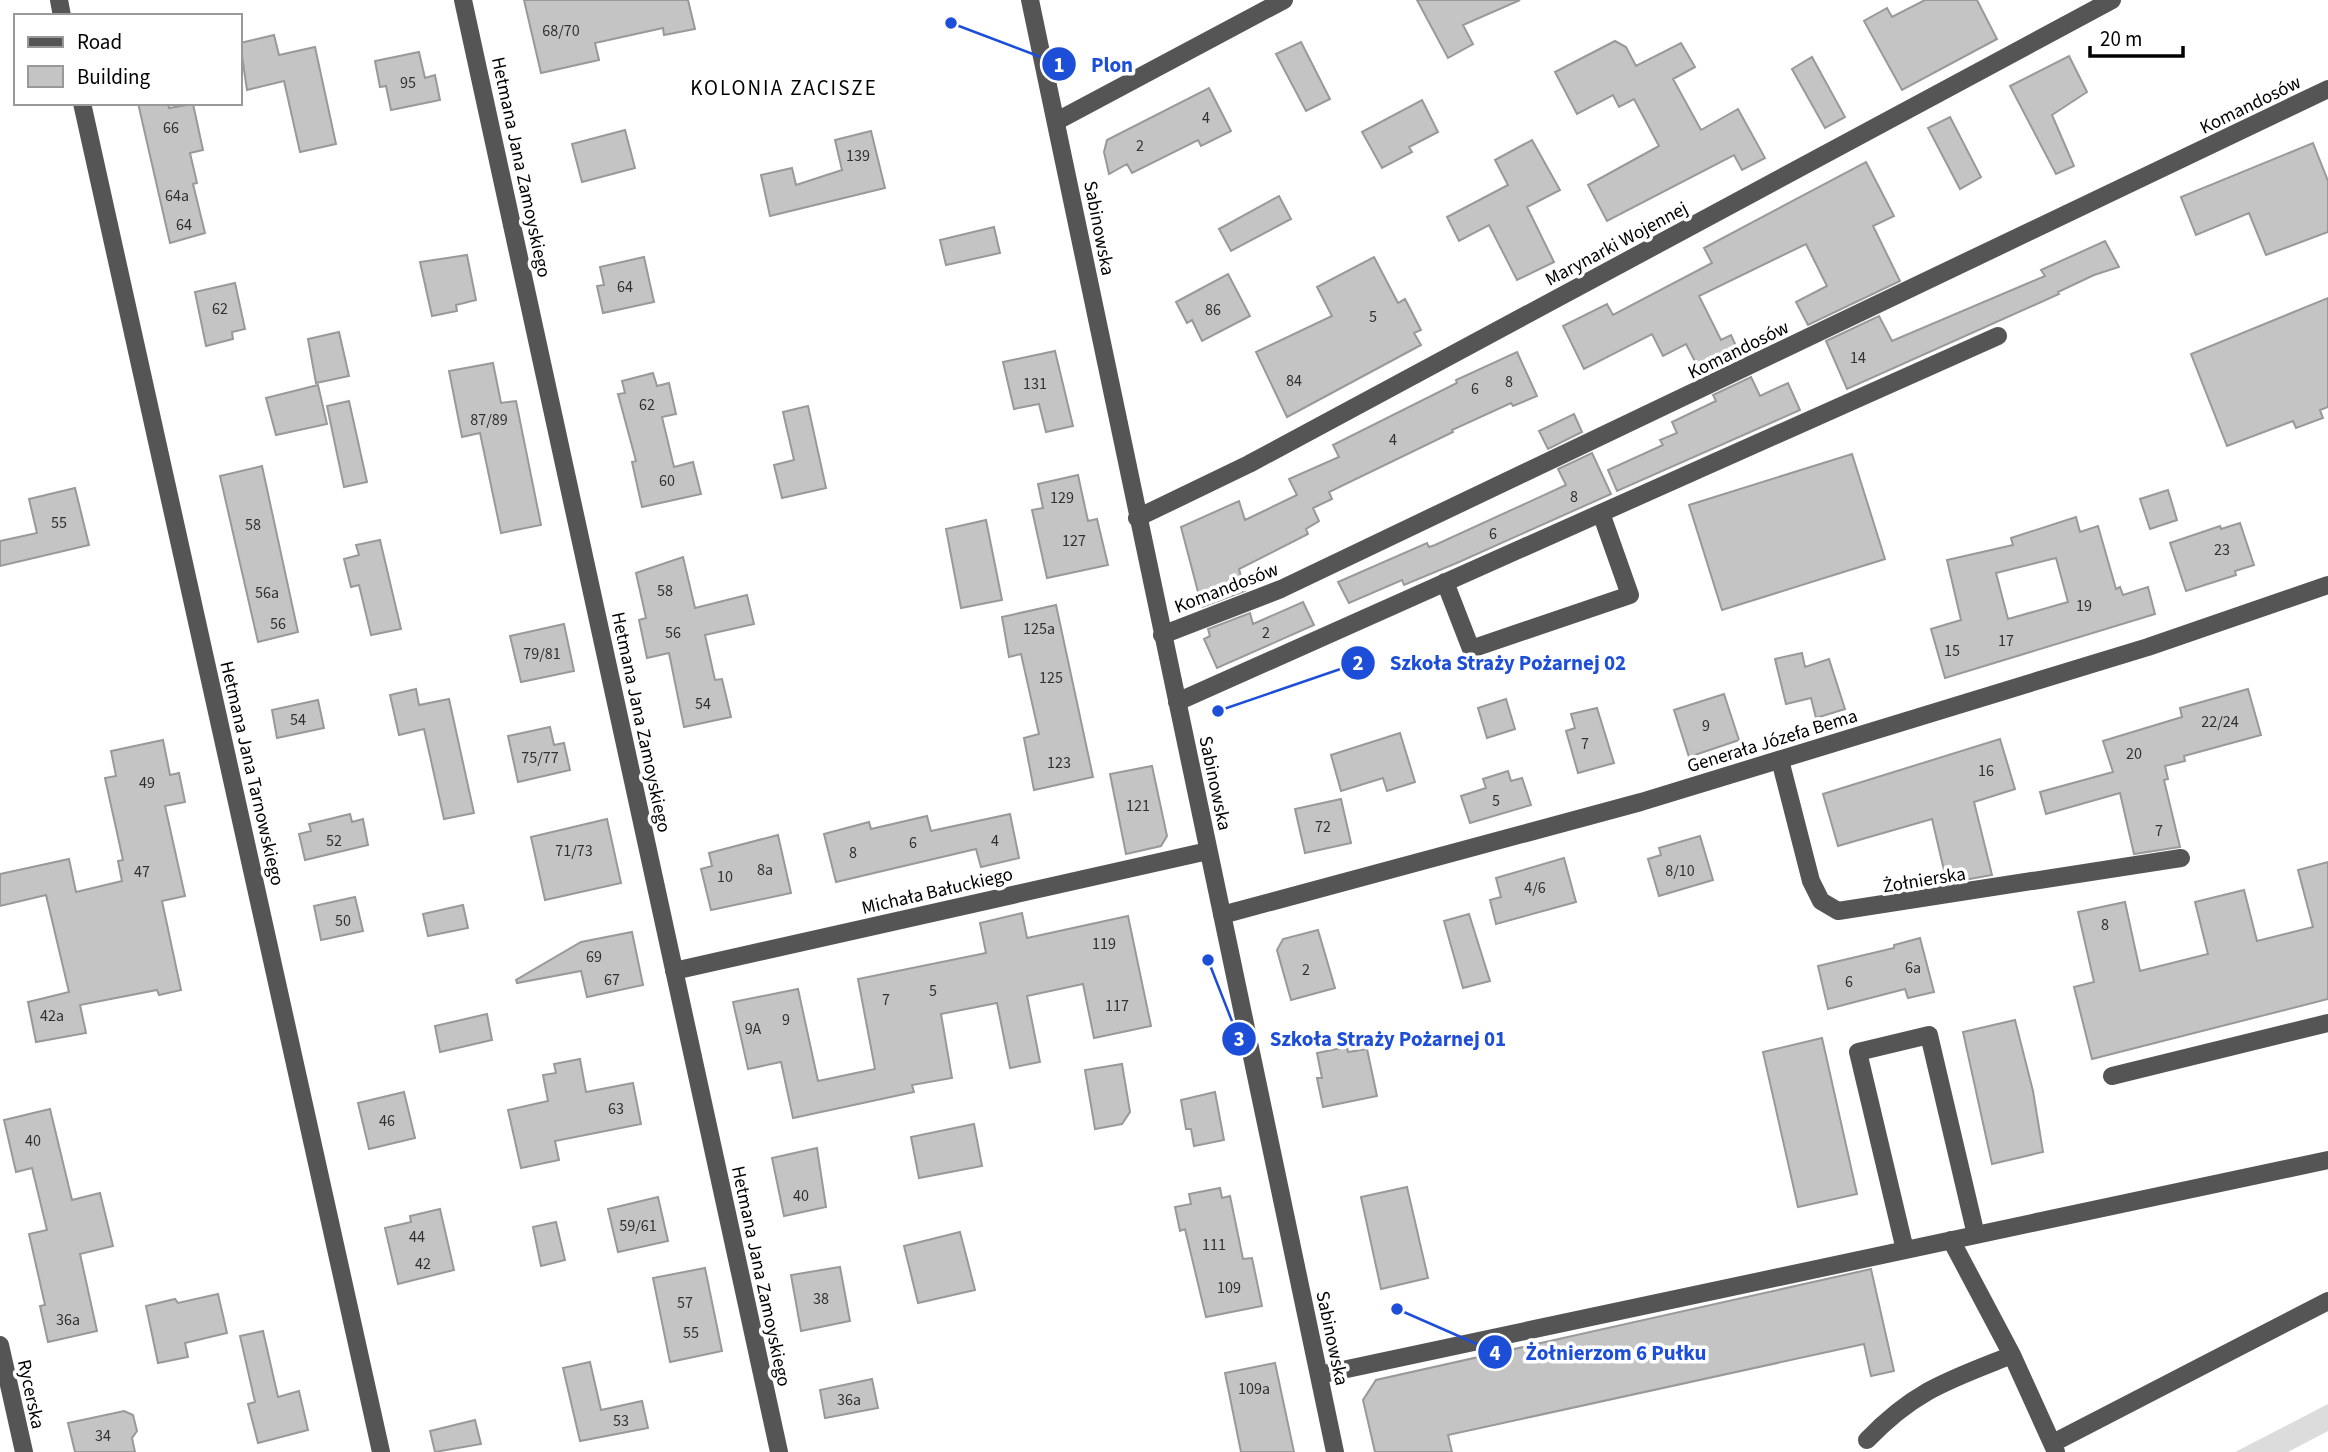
<svg xmlns="http://www.w3.org/2000/svg" width="2328" height="1452" viewBox="0 0 2328 1452" font-family="'Source Sans 3',sans-serif">
<style>
.green{fill:#dcdcdc}
.building{fill:#c4c4c4;stroke:#999;stroke-width:2;fill-rule:evenodd}
.lines{fill:none;stroke-linecap:round;stroke-linejoin:round}
.minor{stroke:#555;stroke-width:18}
.labels{text-anchor:middle;stroke-width:7;stroke-linejoin:round;paint-order:stroke}
.number-label{font-size:16px;fill:#313131}
.street-label{font-size:19px;fill:#000;stroke:#fff}
.neighbourhood-label{font-size:21px;letter-spacing:2px;fill:#000;stroke:#fff}
.leader{fill:none;stroke:#1d4ed8;stroke-width:2.5}
.callout-dot{fill:#1d4ed8;stroke:#fff;stroke-width:2.5}
.mark-label{font-size:21px;text-anchor:middle;font-weight:bold;fill:#fff}
.callout-label{font-size:21px;text-anchor:middle;font-weight:bold;fill:#1d4ed8;stroke:#fff;stroke-width:7;stroke-linejoin:round;paint-order:stroke}
</style>
<rect width="100%" height="100%" fill="#fff"/>
<path class="green" d="M2328 1404V1431L2288 1452H2235Z"/>
<path class="building" d="M524 0H688L695 29 664 35 663 28 595 43 599 60 541 73Z
M1417 0H1520L1463 25 1473 44 1448 58Z
M1925 0H1977L1997 39 1902 90 1864 21 1887 8 1892 17Z
M274 35 279 55 315 47 336 144 300 152 284 81 247 90 240 43Z
M1615 41 1626 47 1636 66 1681 43 1695 67 1673 79 1701 130 1738 109 1765 158 1742 170 1734 155 1607 221 1588 185 1659 146 1634 99 1619 107 1613 95 1577 114 1555 72Z
M1301 42 1330 99 1306 111 1276 54Z
M419 52 425 78 435 75 440 100 391 110 386 86 380 87 375 61Z
M2069 56 2087 92 2052 115 2074 166 2056 174 2010 86Z
M1812 57 1845 117 1825 128 1792 69Z
M1209 88 1231 131 1201 146 1198 140 1132 173 1127 164 1109 174 1104 152 1107 140Z
M1422 100 1438 132 1409 147 1412 152 1382 168 1362 132Z
M138 103H168L169 108 193 104 203 150 190 153 197 183 193 184 205 233 170 243Z
M1950 117 1981 177 1960 189 1928 128Z
M625 130 635 168 582 182 572 144Z
M871 131 885 188 770 216 761 175 792 168 796 185 842 170 835 140Z
M1532 140 1560 190 1527 207 1554 262 1517 280 1489 225 1459 241 1447 217 1508 185 1495 160Z
M2313 143 2328 181V232L2266 255 2249 213 2196 235 2181 197Z
M1866 162 1894 216 1873 226 1900 281 1808 325 1796 302 1827 286 1806 244 1699 296 1721 340 1731 335 1741 357 1702 375 1686 344 1663 356 1652 334 1584 369 1563 326 1607 304 1613 315 1712 263 1704 248Z
M1279 196 1291 219 1231 251 1219 229Z
M994 227 1000 253 946 265 940 240Z
M2105 241 2119 267 2094 275 2058 292 2059 294 1847 389 1826 341 1879 316 1892 341 2045 276 2041 270Z
M467 255 476 300 456 305 457 311 432 316 420 262Z
M644 257 654 302 603 313 597 286 604 285 600 267Z
M1374 257 1398 303 1405 299 1421 330 1414 333 1421 345 1287 417 1256 352 1332 316 1317 287Z
M1228 274 1250 316 1202 341 1192 320 1187 323 1176 302Z
M235 283 245 329 232 332 233 339 206 346 195 292Z
M2328 298V407L2320 410 2323 418 2296 428 2293 421 2227 446 2191 354Z
M339 332 349 376 316 383 308 339Z
M1055 351 1073 426 1046 432 1039 404 1014 409 1003 362Z
M1517 352 1537 396 1513 406 1511 403 1452 430 1453 432 1329 492 1332 499 1313 508 1319 521 1306 529 1308 534 1239 569 1245 591 1202 607 1181 527 1239 501 1245 520 1297 495 1289 479 1339 457 1333 445 1457 383 1456 380Z
M493 363 501 403 516 401 541 525 501 533 480 433 462 437 449 371Z
M653 373 657 386 669 383 676 414 662 417 674 467 693 462 701 494 642 507 632 462 636 461 618 394 625 393 622 381Z
M1751 377 1760 396 1788 383 1800 410 1617 491 1608 470 1663 445 1660 440 1677 433 1672 422 1716 401 1713 395Z
M318 385 327 424 276 435 266 398Z
M349 401 367 482 344 487 327 406Z
M808 406 826 488 782 498 774 465 794 460 783 412Z
M1574 414 1582 432 1548 449 1539 431Z
M1592 453 1611 494 1459 562 1404 585 1402 580 1349 603 1338 582 1427 543 1429 547 1435 545 1566 485 1558 469Z
M1852 454 1885 559 1722 610 1689 505Z
M262 466 298 632 258 642 220 476Z
M1078 475 1088 521 1097 519 1108 565 1047 578 1032 510 1043 508 1038 484Z
M75 488 89 545 0 566V541L37 533 29 499Z
M2168 490 2177 520 2150 529 2140 499Z
M2076 517 2080 532 2098 526 2116 589 2120 587 2123 595 2148 587 2155 614 1945 678 1931 629 1961 620 1947 560 2013 545 2011 538ZM2056 558 2068 602 2008 619 1996 573Z
M986 520 1002 600 961 608 946 529Z
M2240 523 2254 565 2235 571 2236 575 2186 591 2170 543 2220 526 2221 529Z
M380 540 401 629 371 635 359 585 351 587 344 559 359 555 356 545Z
M683 557 695 608 747 595 754 624 705 635 715 680 722 679 731 717 684 727 669 653 647 658 639 620 646 618 636 573Z
M1303 602 1314 625 1217 668 1204 639 1210 636 1208 629 1250 613 1253 624Z
M1056 605 1093 777 1034 790 1024 738 1039 734 1021 654 1009 657 1002 617Z
M564 624 574 671 521 682 510 636Z
M1802 653 1805 667 1829 659 1845 709 1816 718 1811 698 1786 704 1775 659Z
M416 689 419 705 449 699 474 813 444 819 424 729 399 735 390 695Z
M2248 689 2261 735 2184 756 2185 761 2165 766 2168 779 2164 780 2180 847 2134 854 2120 793 2046 814 2040 792 2113 772 2103 741 2182 717 2180 708Z
M1724 694 1739 740 1689 757 1674 710Z
M1506 699 1515 729 1487 738 1478 708Z
M318 700 324 728 277 738 272 710Z
M1597 708 1614 763 1578 773 1566 731 1575 728 1571 714Z
M550 727 554 745 564 743 570 770 518 782 508 736Z
M1400 733 1415 782 1387 791 1383 778 1341 791 1331 755Z
M2000 739 2015 789 1974 802 1992 875 1947 883 1932 819 1838 846 1823 794Z
M163 740 170 775 179 773 185 802 165 806 185 896 162 901 181 990 159 995 157 990 80 1005 86 1033 36 1042 28 1002 69 992 46 895 0 906V874L69 859 76 892 122 881 118 861 123 860 105 778 116 776 111 751Z
M1152 766 1167 836 1161 846 1126 854 1110 774Z
M1508 771 1511 781 1522 778 1531 805 1470 823 1461 796 1486 788 1483 779Z
M1341 799 1351 843 1305 853 1295 809Z
M350 814 352 822 363 819 368 845 305 860 299 834 311 831 309 824Z
M1010 814 1019 858 981 867 976 849 836 882 824 834 869 822 871 829 927 816 931 831Z
M607 819 621 883 545 900 531 837Z
M778 835 791 893 711 910 701 869 712 866 709 853Z
M1700 836 1713 880 1659 896 1648 859 1661 855 1659 848Z
M1564 858 1576 902 1496 924 1490 900 1501 897 1496 878Z
M2328 862V999L2092 1059 2074 987 2094 982 2078 912 2125 902 2140 971 2208 954 2195 902 2244 890 2257 941 2313 927 2298 870Z
M355 897 363 931 321 940 314 906Z
M463 905 468 928 428 936 423 914Z
M1022 913 1027 938 1128 916 1151 1026 1094 1038 1083 984 1027 996 1040 1062 1010 1068 997 1003 941 1014 952 1078 912 1085 914 1092 793 1118 781 1062 748 1069 733 1002 798 989 818 1081 875 1069 858 979 986 953 980 923Z
M1469 914 1490 981 1463 988 1444 921Z
M1318 930 1335 988 1291 1000 1277 950 1283 939Z
M632 932 643 985 587 997 581 971 517 983 516 980 581 942Z
M1920 938 1934 992 1908 998 1905 989 1828 1009 1818 966 1894 948V945Z
M487 1014 492 1040 440 1052 435 1026Z
M2015 1020 2033 1091 2043 1152 1992 1164 1963 1032Z
M1822 1038 1857 1194 1798 1207 1763 1052Z
M1347 1047 1348 1052 1367 1049 1377 1096 1323 1107 1317 1078H1322L1317 1053Z
M580 1059 586 1092 633 1083 641 1124 555 1141 559 1160 521 1168 508 1110 548 1101 543 1075 556 1073 554 1064Z
M1122 1064 1130 1112 1122 1124 1095 1129 1085 1070Z
M404 1092 415 1138 369 1149 358 1103Z
M1215 1092 1224 1140 1194 1146 1191 1129H1186L1181 1100Z
M50 1109 72 1200 100 1193 113 1246 80 1254 97 1331 48 1342 40 1306 45 1305 29 1234 47 1230 32 1168 16 1172 4 1120Z
M974 1124 982 1166 919 1178 911 1137Z
M817 1148 826 1207 784 1216 772 1158Z
M1407 1187 1428 1278 1381 1289 1361 1197Z
M1220 1188 1222 1198 1230 1196 1243 1259 1252 1258 1262 1306 1206 1317 1185 1229 1180 1231 1175 1207 1191 1204 1189 1194Z
M658 1197 668 1241 618 1252 608 1209Z
M440 1209 454 1270 398 1284 385 1228 411 1222 410 1216Z
M556 1222 565 1260 541 1266 533 1227Z
M960 1232 975 1290 918 1303 904 1246Z
M840 1267 850 1321 801 1331 791 1275Z
M705 1268 722 1351 670 1362 653 1278Z
M1871 1269 1894 1371 1871 1376 1864 1344 1448 1435 1452 1452H1375L1363 1400 1376 1380Z
M218 1294 227 1333 185 1343 188 1357 158 1363 146 1306 175 1299 178 1303Z
M263 1331 278 1397 299 1391 308 1430 258 1443 248 1404 255 1402 240 1336Z
M590 1362 601 1410 642 1401 648 1428 580 1441 563 1368Z
M1275 1363 1294 1452H1241L1225 1373Z
M872 1379 878 1408 825 1418 820 1390Z
M124 1411 133 1415 137 1431 132 1438 135 1452H75L68 1423Z
M475 1420 481 1444 435 1452 430 1431Z"/>
<g class="lines">
<path class="minor" d="M59 0 62 16
M463 0 779 1452
M1030 0 1335 1452
M82 103 381 1452
M1057 121 1284 0
M1137 518 1249 464 2112 0
M1445 582 1471 649 1630 595 1601 513
M1162 635 1281 589 2328 89
M1177 702 1998 336
M1780 760 1811 881 1821 901 1838 911 2181 858
M1222 915 1641 802 2148 647 2328 585
M674 971 1208 851
M2112 1076 2328 1023
M1951 1240 2012 1355 2056 1452
M1905 1250 1858 1052 1929 1035 1976 1235
M0 1345 24 1452
M1319 1375 2328 1160
M1867 1440C1915 1390 1949 1380 2012 1355
M2053 1443 2328 1301"/>
</g>
<g class="labels">
<g class="number-label">
<text x="561" y="36">68/70</text>
<text x="408" y="88">95</text>
<text x="1206" y="123">4</text>
<text x="171" y="133">66</text>
<text x="1140" y="151">2</text>
<text x="858" y="161">139</text>
<text x="177" y="201">64a</text>
<text x="184" y="230">64</text>
<text x="625" y="292">64</text>
<text x="220" y="314">62</text>
<text x="1213" y="315">86</text>
<text x="1373" y="322">5</text>
<text x="1858" y="363">14</text>
<text x="1294" y="386">84</text>
<text x="1509" y="387">8</text>
<text x="1035" y="389">131</text>
<text x="1475" y="394">6</text>
<text x="647" y="410">62</text>
<text x="489" y="425">87/89</text>
<text x="1393" y="445">4</text>
<text x="667" y="486">60</text>
<text x="1574" y="502">8</text>
<text x="1062" y="503">129</text>
<text x="59" y="528">55</text>
<text x="253" y="530">58</text>
<text x="1493" y="539">6</text>
<text x="1074" y="546">127</text>
<text x="2222" y="555">23</text>
<text x="665" y="596">58</text>
<text x="267" y="598">56a</text>
<text x="2084" y="611">19</text>
<text x="278" y="629">56</text>
<text x="1039" y="634">125a</text>
<text x="673" y="638">56</text>
<text x="1266" y="638">2</text>
<text x="2006" y="646">17</text>
<text x="1952" y="656">15</text>
<text x="542" y="659">79/81</text>
<text x="1051" y="683">125</text>
<text x="703" y="709">54</text>
<text x="298" y="725">54</text>
<text x="2220" y="727">22/24</text>
<text x="1706" y="731">9</text>
<text x="1585" y="749">7</text>
<text x="2134" y="759">20</text>
<text x="540" y="763">75/77</text>
<text x="1059" y="768">123</text>
<text x="1986" y="776">16</text>
<text x="147" y="788">49</text>
<text x="1496" y="806">5</text>
<text x="1138" y="811">121</text>
<text x="1323" y="832">72</text>
<text x="2159" y="836">7</text>
<text x="334" y="846">52</text>
<text x="995" y="846">4</text>
<text x="913" y="848">6</text>
<text x="574" y="856">71/73</text>
<text x="853" y="858">8</text>
<text x="765" y="875">8a</text>
<text x="1680" y="876">8/10</text>
<text x="142" y="877">47</text>
<text x="725" y="882">10</text>
<text x="1535" y="893">4/6</text>
<text x="343" y="926">50</text>
<text x="2105" y="930">8</text>
<text x="1104" y="949">119</text>
<text x="594" y="962">69</text>
<text x="1913" y="973">6a</text>
<text x="1306" y="975">2</text>
<text x="612" y="985">67</text>
<text x="1849" y="987">6</text>
<text x="933" y="996">5</text>
<text x="886" y="1005">7</text>
<text x="1117" y="1011">117</text>
<text x="52" y="1021">42a</text>
<text x="786" y="1025">9</text>
<text x="753" y="1034">9A</text>
<text x="616" y="1114">63</text>
<text x="387" y="1126">46</text>
<text x="33" y="1146">40</text>
<text x="801" y="1201">40</text>
<text x="638" y="1231">59/61</text>
<text x="417" y="1242">44</text>
<text x="1214" y="1250">111</text>
<text x="423" y="1269">42</text>
<text x="1229" y="1293">109</text>
<text x="821" y="1304">38</text>
<text x="685" y="1308">57</text>
<text x="68" y="1325">36a</text>
<text x="691" y="1338">55</text>
<text x="1254" y="1394">109a</text>
<text x="849" y="1405">36a</text>
<text x="621" y="1426">53</text>
<text x="103" y="1441">34</text>
</g>
<g class="street-label">
<text transform="translate(2250 104) rotate(-26)" y="7">Komandosów</text>
<text transform="translate(522 167) rotate(78)" y="7">Hetmana Jana Zamoyskiego</text>
<text transform="translate(1100 228) rotate(79)" y="7">Sabinowska</text>
<text transform="translate(1616 243) rotate(-28)" y="7">Marynarki Wojennej</text>
<text transform="translate(1738 349) rotate(-26)" y="7">Komandosów</text>
<text transform="translate(1226 587) rotate(-21)" y="7">Komandosów</text>
<text transform="translate(642 722) rotate(78)" y="7">Hetmana Jana Zamoyskiego</text>
<text transform="translate(1772 740) rotate(-17)" y="7">Generała Józefa Bema</text>
<text transform="translate(253 773) rotate(77)" y="7">Hetmana Jana Tarnowskiego</text>
<text transform="translate(1216 783) rotate(78)" y="7">Sabinowska</text>
<text transform="translate(1924 879) rotate(-9)" y="7">Żołnierska</text>
<text transform="translate(937 890) rotate(-13)" y="7">Michała Bałuckiego</text>
<text transform="translate(762 1276) rotate(78)" y="7">Hetmana Jana Zamoyskiego</text>
<text transform="translate(1333 1338) rotate(78)" y="7">Sabinowska</text>
<text transform="translate(32 1394) rotate(78)" y="7">Rycerska</text>
</g>
<g class="neighbourhood-label">
<text x="784" y="95">KOLONIA ZACISZE</text>
</g>
</g>
<path class="leader" d="M951 23L1059 64M1218 711L1358 663M1208 960L1239 1039M1397 1309L1495 1352"/>
<g class="callout-dot">
<circle cx="951" cy="23" r="7"/>
<circle cx="1218" cy="711" r="7"/>
<circle cx="1208" cy="960" r="7"/>
<circle cx="1397" cy="1309" r="7"/>
<circle cx="1059" cy="64" r="18"/>
<circle cx="1358" cy="663" r="18"/>
<circle cx="1239" cy="1039" r="18"/>
<circle cx="1495" cy="1352" r="18"/>
</g>
<g class="mark-label">
<text x="1059" y="72">1</text>
<text x="1358" y="670">2</text>
<text x="1239" y="1046">3</text>
<text x="1495" y="1360">4</text>
</g>
<g class="callout-label">
<text x="1112" y="72">Plon</text>
<text x="1508" y="670">Szkoła Straży Pożarnej 02</text>
<text x="1388" y="1046">Szkoła Straży Pożarnej 01</text>
<text x="1616" y="1360">Żołnierzom 6 Pułku</text>
</g>
<rect x="14" y="14" width="228" height="91" fill="#ffffff" stroke="#999999" stroke-width="2"/>
<rect x="28" y="37" width="35" height="10" fill="#555555" stroke="#999999" stroke-width="2"/>
<text x="77" y="49" font-size="21" fill="#000000">Road</text>
<rect x="28" y="66" width="35" height="21" fill="#c4c4c4" stroke="#999999" stroke-width="2"/>
<text x="77" y="84" font-size="21" fill="#000000">Building</text>
<path d="M2090 46v10h93v-10" fill="none" stroke="#000000" stroke-width="3.5"/>
<text x="2100" y="46" font-size="21" fill="#000000" stroke="#ffffff" stroke-width="5" paint-order="stroke">20 m</text>
</svg>
